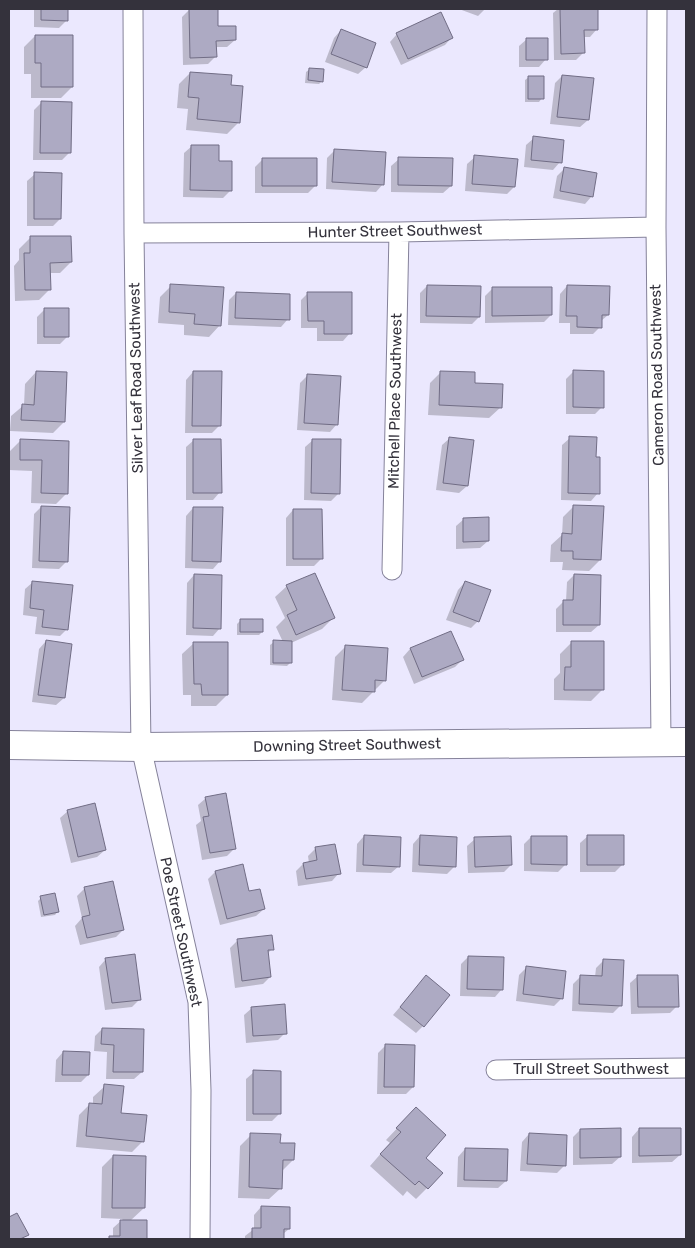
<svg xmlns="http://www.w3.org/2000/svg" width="695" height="1248" viewBox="0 0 695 1248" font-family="Rubik,sans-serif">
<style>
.shadow{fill:#0003}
.building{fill:#adaac3;stroke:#716d85}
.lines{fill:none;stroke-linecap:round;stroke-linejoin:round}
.street-casing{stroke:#85829a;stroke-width:21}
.secondary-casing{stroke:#85829a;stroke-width:30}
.street{stroke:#fff;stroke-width:19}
.secondary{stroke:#fff;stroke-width:28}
.labels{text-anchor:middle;stroke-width:4.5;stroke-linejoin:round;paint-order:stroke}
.street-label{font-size:15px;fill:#34323c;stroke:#fff}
</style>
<rect width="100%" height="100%" fill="#ebe8fe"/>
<path class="shadow" d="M34 9H67V20L59 28 34 27Z
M459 9H485L478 16Z
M558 9H597V29L590 37H583V53L576 60H554L553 13Z
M189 10 235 40 227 47H215V57L208 64 183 65 182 17Z
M341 30 366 67 358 74 325 62 334 38Z
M397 34 452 37 445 45 401 65 390 42Z
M35 36 72 87 61 98H31V74H24V47Z
M527 39 546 59 539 67H519V46Z
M310 69 322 81 319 84 305 83 306 72Z
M190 73 230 86 238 123 227 134 186 130 188 109 177 108 179 84Z
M562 76 588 120 580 127 550 124 555 83Z
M529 77 542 98 539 102H525V80Z
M42 102 69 153 62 160H33L34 110Z
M534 138 560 162 553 170 524 167 526 145Z
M192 146 217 162 230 191 223 198 183 197 184 153Z
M335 150 383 184 376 192 326 189 327 158Z
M475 157 514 187 507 194 465 191 467 164Z
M263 159 315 186 308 193H255V167Z
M399 159 451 186 443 193 391 192V166Z
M564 169 592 196 585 204 553 198 557 176Z
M35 174 60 219 53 226H27V181Z
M30 238 71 262 60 273H49L50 289 39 300 15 301 14 266 19 260V249Z
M171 286 220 325 209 337 184 335V325L158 323 160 297Z
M427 286 479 317 472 324 420 323V293Z
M567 286 608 315 601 321 600 327 593 334H570V323H559L560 294Z
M493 288 551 315 544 322 485 323V296Z
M236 293 288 319 281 327 228 325 229 300Z
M308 293 350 333 343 341H317V328H301V300Z
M44 310 68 336 60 344H37V317Z
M574 371 602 407 595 414H566V379Z
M36 372 64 422 53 433 10 431 11 416 24 405 25 384Z
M193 372 220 425 212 433H185L186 380Z
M441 372 473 385 501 407 489 418 428 415 430 383Z
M308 375 337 424 330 432 297 430 300 383Z
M450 438 472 441 467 486 459 493 436 490 442 445Z
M570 438 595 458 598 493 591 501 561 500 562 445Z
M194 440 220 492 213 500H186V447Z
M313 440 338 494 331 501 304 500 305 447Z
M20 441 68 442 67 493 56 504 31 503 32 471 9 470V452Z
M574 506 600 560 589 571 562 570 563 562H550L551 545 562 535 563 517Z
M41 507 66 562 59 569 32 568 34 514Z
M193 508 220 561 213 569 185 568 186 516Z
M293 510 321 559 314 566H286V518Z
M464 519 488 541 480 548 456 549V526Z
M314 574 333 618 322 629 291 643V662L287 666 270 665V645L274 642H283L276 627 285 618 275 597 287 586Z
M194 575 220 628 213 636 186 635 187 583Z
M574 575 599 625 591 632H556V609L564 601H566L567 582Z
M33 582 67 629 60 636 35 634 37 617 23 615 25 589Z
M465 582 478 621 471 628 446 620 458 590Z
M241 620 262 632 259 635H237V624Z
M451 633 462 660 455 667 414 684 403 657 410 649Z
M46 641 71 645 64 698 56 705 32 702 39 649Z
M572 642 602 690 591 701 554 700V679L560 673V654Z
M194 643 227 695 216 706H191V695H183L182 654Z
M346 646 385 680 362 703 332 700 335 657Z
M206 798 235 848 227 856 202 860 196 825 201 821 198 805Z
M68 811 105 850 97 857 71 863 60 818Z
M364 836 399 866 391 873 356 872 357 844Z
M420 836 455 866 447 874 412 872 413 844Z
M588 836 623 864 615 872H580V843Z
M531 837 566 864 558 872 524 871V844Z
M475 839 511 865 504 872 468 873 467 846Z
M316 848 339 873 332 881 298 886 296 871 303 864 309 863 308 856Z
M215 872 249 893 264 909 256 916 220 925 208 879Z
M85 888 123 930 116 937 80 945 75 926 82 918 77 896Z
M41 898 58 911 55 915 41 917 38 901Z
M237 941 272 949 267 954 270 977 263 984 235 988 230 948Z
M468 957 502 989 495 997 460 996 461 964Z
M106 959 140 999 132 1007 105 1010 99 967Z
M603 961 621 1005 613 1013 572 1011 573 984 580 977H595L596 968Z
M527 967 561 999 554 1006 516 1001 519 975Z
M638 976 677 1006 670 1013 631 1014 630 983Z
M426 977 423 1026 416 1033 393 1015Z
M252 1008 285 1033 278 1040 246 1043 244 1015Z
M102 1029 142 1072 134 1079H106L107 1052 94 1051 95 1036Z
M385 1046 413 1087 406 1094H377L378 1053Z
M63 1052 88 1075 81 1082H55L56 1060Z
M254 1072 279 1114 272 1121H246V1079Z
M105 1086 120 1114 143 1141 132 1152 76 1147 79 1115 90 1104H93V1097Z
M405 1120 424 1158 427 1188 416 1199 407 1191 403 1196 370 1166 390 1143 386 1140Z
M639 1129 680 1155 672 1162 632 1163V1137Z
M580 1130 620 1157 612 1164 573 1165V1137Z
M529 1134 565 1165 557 1173 520 1171 522 1142Z
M251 1135 279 1144 293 1160 282 1171 281 1188 269 1199 238 1198 240 1146Z
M465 1149 506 1181 498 1188 457 1187 458 1157Z
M113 1156 144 1208 130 1221H146L145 1239H107L110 1237H113V1228L123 1219 101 1218 102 1167Z
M261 1207 289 1229 283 1234V1239H245V1236L254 1229V1215Z"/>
<path class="building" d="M41 9H68V21L41 20Z
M189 9H218V26H236V40L216 41 217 57 190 58Z
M560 9H598V30H584L585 53 561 54Z
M441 12 453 38 408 59 396 33Z
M341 29 376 43 367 68 331 54Z
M35 35H73V87H41V63H35Z
M526 38H548V60H526Z
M309 68 324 69 323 82 308 80Z
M190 72 232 75 231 85 243 86 240 123 197 119 199 98 188 97Z
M562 75 594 78 589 120 557 117Z
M528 76H544V99H528Z
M41 101 72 102 71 153H40Z
M533 136 564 140 562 163 531 160Z
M191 145H219V161H232V191L190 190Z
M334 149 386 152 384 185 332 182Z
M474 155 518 159 515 187 472 184Z
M398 157 453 158 452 186 398 185Z
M262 158H317V186H262Z
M564 167 597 173 593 197 560 191Z
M34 172 62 173 61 219H34Z
M30 236H71L72 262 50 263 51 290H25L24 253H30Z
M170 284 224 287 221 326 194 324 195 314 169 312Z
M427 285 481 286 480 317 426 316Z
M567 285 610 286 609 315H602V328L577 327V316H566Z
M492 287H552V315L492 316Z
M236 292 290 294V320L235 318Z
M307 292H352V334H324V321H308Z
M44 308H69V337H44Z
M573 370 604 371V408L573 407Z
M36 371 67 372 65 422 21 420 22 404 34 405Z
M193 371H222L221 426H192Z
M440 371 475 372V383L503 384 502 408 439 405Z
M307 374 341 376 338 425 304 423Z
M569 436 597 437 596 457H600V494L568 493Z
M449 437 474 440 468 486 443 483Z
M20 439 69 441 68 494 41 493 42 460H20Z
M193 439H221L222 493H193Z
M312 439H341L340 494 311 493Z
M573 505 604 506 601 560 573 559V551H561L562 533 572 534Z
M41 506 70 507 68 562 39 561Z
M193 507H223L221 562 192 561Z
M293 509H322L323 559H293Z
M489 517V541L463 542V518Z
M315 573 335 618 296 635 287 615 297 610 286 585Z
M194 574 222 575 221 629 193 628Z
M574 574 601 575 600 625H563V600H573Z
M32 581 73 585 68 630 42 627 44 610 30 608Z
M465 581 491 590 479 622 453 612Z
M240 619H263V632H240Z
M451 631 464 660 422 677 410 648Z
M46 640 72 644 65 698 38 695Z
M273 640 292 641V663H273Z
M571 641H604V690H564L565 667H571Z
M193 642H228V695H202L201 684H194Z
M345 645 388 648 386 681 375 680V692L342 690Z
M226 793 236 849 210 853 203 817 209 816 205 797Z
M95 803 106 850 78 857 67 810Z
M364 835 401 837 400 867 363 865Z
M420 835 457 837 456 867 419 865Z
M587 835H624V865H587Z
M511 836 512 865 475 867 474 837Z
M531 836H567V865L531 864Z
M335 844 341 874 306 879 303 863 317 860 315 847Z
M243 864 249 891 260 889 265 909 227 919 215 871Z
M113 881 124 930 87 938 82 917 90 915 84 887Z
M55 893 59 912 44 915 40 896Z
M272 935 274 950H268L271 977 242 981 237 939Z
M135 954 141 1000 112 1003 105 958Z
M468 956 504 957 503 990 467 989Z
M603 959 624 960 622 1006 579 1004 580 975 602 976Z
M526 966 566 971 563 999 523 994Z
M426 975 450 995 424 1027 400 1007Z
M637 975H678L679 1007H638Z
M285 1004 287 1034 253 1036 251 1007Z
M102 1028 144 1029 143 1072H113L114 1045 101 1044Z
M385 1044 415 1045 414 1087H384Z
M63 1051 90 1052 89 1075H62Z
M253 1070 281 1071V1114H253Z
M104 1084 124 1086 121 1113 147 1115 144 1142 86 1136 89 1103 102 1104Z
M416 1107 446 1135 426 1158 443 1173 428 1189 419 1181 415 1185 380 1154 401 1132 396 1128Z
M621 1128V1157L580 1158V1129Z
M639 1128H681V1155L639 1156Z
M250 1133 281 1134 280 1143H295L294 1160H283L282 1189 249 1187Z
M529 1133 567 1135 566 1166 527 1164Z
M465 1148 508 1149 507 1181 464 1180Z
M113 1155 146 1156 145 1208H112Z
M261 1206 290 1207V1229H284V1239H252V1228H261Z
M17 1213 29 1235 20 1239H9V1217Z
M120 1220H147V1239H109V1236H120Z"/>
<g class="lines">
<defs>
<path id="street" d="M133 9 134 233 141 747 198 1002 201 1090 200 1239
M657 9 656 227 661 742
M134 233 399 232 656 227
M392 570 399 232
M496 1070 686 1068"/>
<path id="secondary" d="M9 745 141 747 686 742"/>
</defs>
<use href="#street" class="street-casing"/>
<use href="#secondary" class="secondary-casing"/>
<use href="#street" class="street"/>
<use href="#secondary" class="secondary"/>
</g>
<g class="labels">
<g class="street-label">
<text transform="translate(395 231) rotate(-1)" y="5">Hunter Street Southwest</text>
<text transform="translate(657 375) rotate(-91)" y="5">Cameron Road Southwest</text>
<text transform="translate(136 378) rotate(-91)" y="5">Silver Leaf Road Southwest</text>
<text transform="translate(395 401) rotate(-89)" y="5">Mitchell Place Southwest</text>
<text transform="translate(347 745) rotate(-1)" y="5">Downing Street Southwest</text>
<text transform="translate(181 932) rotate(78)" y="5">Poe Street Southwest</text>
<text x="591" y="1074">Trull Street Southwest</text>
</g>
</g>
<rect width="695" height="1248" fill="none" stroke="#34323c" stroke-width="20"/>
</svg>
